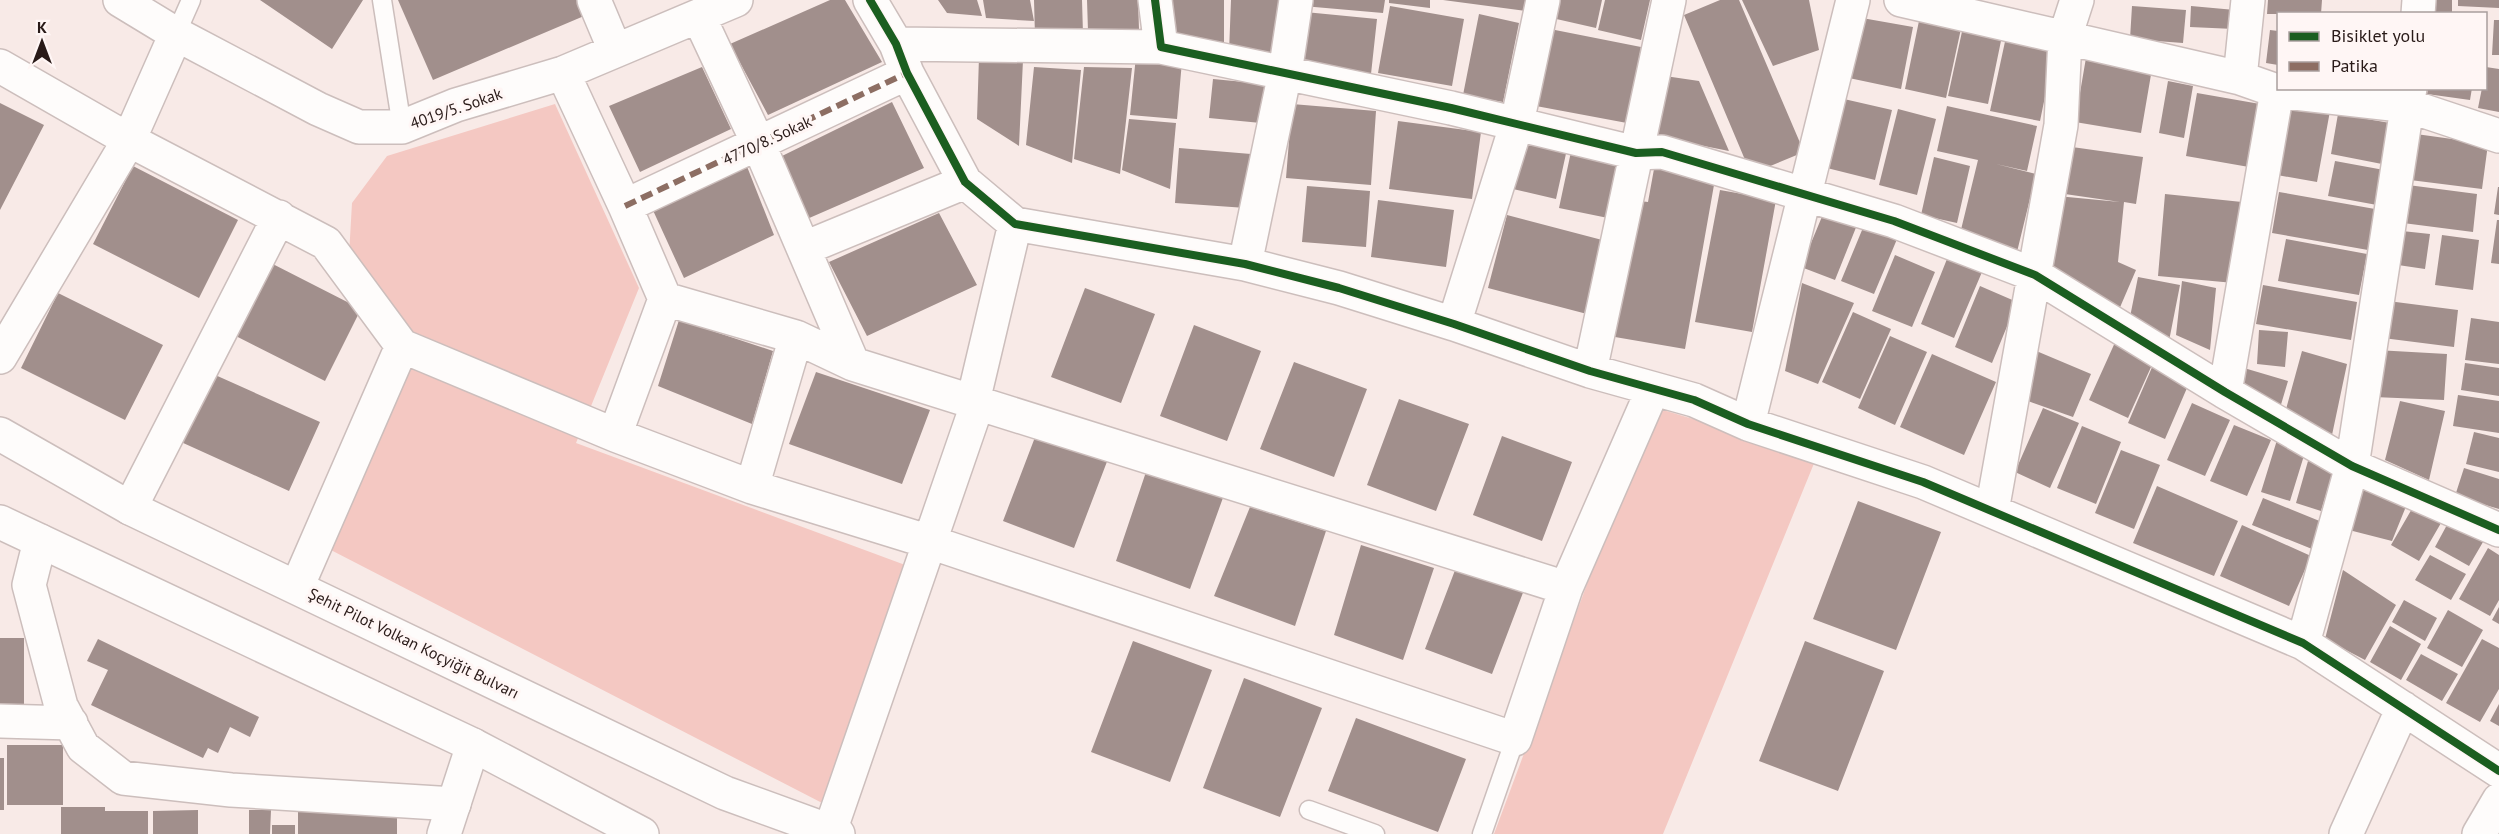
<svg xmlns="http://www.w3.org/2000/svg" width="2499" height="834" viewBox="0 0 2499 834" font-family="'PT Sans',sans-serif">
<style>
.green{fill:#f4c8c2}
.building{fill:#a18f8c}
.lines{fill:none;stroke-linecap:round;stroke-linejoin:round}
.lane-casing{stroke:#ccbebc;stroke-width:21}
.street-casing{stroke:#ccbebc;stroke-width:36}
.secondary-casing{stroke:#ccbebc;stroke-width:36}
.primary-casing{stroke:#ccbebc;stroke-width:36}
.lane{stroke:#fefcfb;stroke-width:18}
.street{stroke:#fefcfb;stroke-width:33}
.secondary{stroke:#fefcfb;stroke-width:33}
.primary{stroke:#fefcfb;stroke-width:33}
.quiet{stroke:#8d6e63;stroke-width:6;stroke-dasharray:12 6;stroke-linecap:butt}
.cycleway-casing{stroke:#fff6f5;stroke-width:11}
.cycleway{stroke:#1b5e20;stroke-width:8}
.labels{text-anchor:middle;stroke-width:6;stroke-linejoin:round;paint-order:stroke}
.street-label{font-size:16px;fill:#291a18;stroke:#fff6f5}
</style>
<rect width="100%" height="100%" fill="#f8eae7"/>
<path class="green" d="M555 104 639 288 576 443 916 569 828 806 325 547 413 360 394 307 348 273 352 203 387 156Z
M1653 407 1817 456 1663 834H1494Z"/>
<path class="building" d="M260 0H363L332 49Z
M398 0H577L584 16 433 80Z
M830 0H845L882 62 768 115 730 44Z
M938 0H977L982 16 947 13Z
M983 0H1030L1034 21 986 18Z
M1034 0H1082L1083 34 1035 36Z
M1087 0H1138L1139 29 1088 31Z
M1172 0H1224V44H1173Z
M1231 0H1281L1279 55 1229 52Z
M1303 0H1385L1383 13 1303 6Z
M1389 0H1430V8L1389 3Z
M1443 0H1528L1526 11Z
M1557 0H1602L1596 28 1552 18Z
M1605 0H1650L1641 40 1598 30Z
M1720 0H1739L1804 152 1751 174 1684 15Z
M1742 0H1809L1819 50 1773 66Z
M2268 0H2322L2321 14H2267Z
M2432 0H2452V14L2431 13Z
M2458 0H2499V8L2458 6Z
M1390 6 1464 19 1452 86 1378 73Z
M2132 6 2186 10 2183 43 2130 39Z
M2191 6 2235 10 2234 29 2190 27Z
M1305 12 1377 19 1371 74 1299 67Z
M1479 14 1519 23 1503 102 1463 95Z
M1920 16 1962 24 1946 98 1905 89Z
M1862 18 1913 27 1901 89 1849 78Z
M2494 20H2499V55H2492Z
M1963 27 2002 36 1988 104 1948 96Z
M1550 29 1641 47 1627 123 1536 106Z
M2270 30 2278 31V65L2266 63Z
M2006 37 2055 48 2040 121 1990 111Z
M2087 52 2153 63 2141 133 2075 122Z
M1136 56 1182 61 1177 119 1130 115Z
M979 57 1023 60 1019 146 977 119Z
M702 67 731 129 640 172 609 106Z
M1034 67 1081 70 1072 163 1026 145Z
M1084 67 1132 68 1120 174 1074 159Z
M2486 67 2499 69V112L2478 108 2482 88H2486Z
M1665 76 1699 81 1729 151 1654 136Z
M1213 79 1265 84 1261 123 1209 118Z
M2168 81 2193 86 2184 138 2159 133Z
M2428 88H2472L2470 100 2427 94Z
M2197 93 2260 104 2249 167 2186 156Z
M1844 99 1892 110 1875 180 1827 168Z
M892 102 924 168 807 219 782 156Z
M0 103 44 125 0 210Z
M1292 104 1376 111 1371 185 1286 178Z
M2290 104 2330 111 2317 182 2277 175Z
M1947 106 2037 126 2027 171 1996 164 2036 174 2016 256 1958 242 1978 160 1937 151Z
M1898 109 1936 119 1917 195 1879 185Z
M2338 114 2390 123 2382 164 2331 154Z
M1129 119 1176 123 1170 189 1122 170Z
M1398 121 1481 132 1472 199 1389 189Z
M1526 131 1569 140 1556 199 1513 189Z
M2416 134 2488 144 2482 189 2410 180Z
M2065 146 2143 157 2136 204 2124 202 2118 262 2136 270 2118 312 2048 280 2057 196 2120 202 2058 193Z
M1572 147 1620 157 1608 218 1559 208Z
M1179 148 1251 154 1246 208 1175 203Z
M1934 157 1970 166 1957 223 1921 215Z
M1656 158 1717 168 1685 349 1615 337 1640 201 1648 202Z
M2335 161 2384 170 2377 205 2328 196Z
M746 164 774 235 684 278 651 206Z
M133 166 238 220 199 298 93 244Z
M2408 185 2477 194 2473 232 2403 223Z
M1307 186 1370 191 1366 247 1302 242Z
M2498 187H2499V215L2494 214Z
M1720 190 1776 200 1752 332 1695 322Z
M2279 192 2375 209 2368 250 2272 233Z
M2165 194 2242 202 2234 283 2158 276Z
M1378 200 1454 210 1446 267 1371 257Z
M1826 207 1859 220 1835 280 1801 267Z
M939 213 977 285 867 336 829 262Z
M1507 215 1606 241 1587 314 1488 288Z
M1867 218 1900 232 1874 294 1841 281Z
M2497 220H2499V264L2491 263Z
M2402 231 2430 234 2425 269 2398 265Z
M2442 235 2479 240 2473 290 2435 285Z
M2286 239 2367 254 2359 295 2278 281Z
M1895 255 1935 272 1912 327 1872 311Z
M261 258 361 309 325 381 224 330Z
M1947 259 1982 272 1954 338 1921 324Z
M2138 277 2180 285 2169 341 2130 317Z
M2182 281 2216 288 2210 350 2176 335Z
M1802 283 1854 303 1818 384 1785 371Z
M2263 285 2357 302 2351 340 2256 324Z
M1980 286 2017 302 1992 363 1955 347Z
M1085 288 1155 314 1121 403 1051 377Z
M58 293 163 345 125 420 21 368Z
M2388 301 2458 310 2454 347 2383 338Z
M1853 312 1891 329 1860 399 1822 382Z
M2471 318 2499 322V364L2465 360Z
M679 320 773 351 752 424 658 386Z
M1194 325 1261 351 1227 441 1160 416Z
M2259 330 2288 332 2285 367 2257 364Z
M1890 336 1927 352 1895 425 1858 408Z
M2117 338 2156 356 2128 418 2089 400Z
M2034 350 2091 374 2073 417 2028 401Z
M2376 350 2447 354 2444 400 2374 397Z
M2302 351 2347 364 2332 435 2285 413Z
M1932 354 1996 382 1964 455 1900 427Z
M1294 362 1367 389 1334 477 1260 449Z
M2465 363 2499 368V396L2461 390Z
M2153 365 2190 381 2165 439 2128 423Z
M2244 368 2288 381 2280 408 2238 391Z
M816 372 930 410 902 484 789 444Z
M213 374 320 422 289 491 181 442Z
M2458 395 2499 401V433L2453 426Z
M1399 399 1469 424 1436 511 1367 485Z
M2400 401 2445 411 2429 480 2385 460Z
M2192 403 2230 420 2205 476 2167 460Z
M2043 408 2079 423 2050 488 2015 472Z
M2234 425 2271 440 2247 496 2210 481Z
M2082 426 2121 442 2096 504 2057 488Z
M1037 432 1108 459 1074 548 1003 521Z
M2474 432 2499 438V472L2466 464Z
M1502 436 1572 462 1542 541 1473 515Z
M2277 440 2306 449 2290 501 2261 492Z
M2121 450 2160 465 2134 529 2095 513Z
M2308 461 2334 468 2321 511 2296 503Z
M2464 468 2499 479V509L2455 496Z
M1147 469 1224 495 1190 589 1116 561Z
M2157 486 2238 521 2214 576 2133 543Z
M2356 488 2407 504 2392 541 2345 529Z
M2263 498 2322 522 2312 549 2252 525Z
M1858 501 1941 532 1896 650 1813 619Z
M1250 507 1326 531 1295 626 1214 596Z
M2413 507 2441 523 2419 561 2391 545Z
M2448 523 2483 542 2469 566 2435 547Z
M2242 525 2311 556 2289 606 2220 576Z
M1361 545 1434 568 1403 660 1334 635Z
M2488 548 2499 555V600L2490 616 2459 599Z
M2430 555 2466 574 2451 600 2415 580Z
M1457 565 1524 590 1492 674 1425 649Z
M2343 570 2396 605 2365 660 2325 639Z
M2404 600 2437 618 2425 641 2392 622Z
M2499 607V624L2492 620Z
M2448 610 2483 630 2462 667 2427 648Z
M2390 626 2421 644 2401 680 2370 662Z
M0 638H24V715H0Z
M98 639 259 717 250 737 230 727 218 753 208 748 203 758 91 705 108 670 87 661Z
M2482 639 2499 648V689L2480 722 2446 703Z
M1133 641 1212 670 1170 782 1091 752Z
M1805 641 1884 671 1838 791 1759 761Z
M2421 654 2458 674 2442 701 2406 680Z
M1244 678 1322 708 1280 817 1203 788Z
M2499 704V726L2490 721Z
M1356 718 1466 759 1438 832 1328 791Z
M7 745H63V805H7Z
M0 758H4V810H0Z
M61 807H105V811H148V834H61Z
M198 810V834H153V811Z
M249 810H271L270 834H249Z
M298 812H397V834H298Z
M272 825H295V834H272Z"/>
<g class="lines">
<defs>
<path id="lane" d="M382 0 402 127
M176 34 191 0
M1309 810 1375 834
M1482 834 1515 739"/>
<path id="street" d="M120 0 176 34 318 109 359 127H402L456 105 563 73 736 0
M594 0 615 50
M870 0 896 44 907 73 965 182 1015 224 1245 264 1339 288 1454 324 1590 371 1694 400 1748 424 1923 482 2303 643 2499 771
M1155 0 1161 47 1451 108 1636 153 1662 152 1894 221 2035 275 2225 392 2352 466 2499 530
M1901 0 2240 78
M2418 14 2419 0
M699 17 759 145 853 364 1566 588
M896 44 1161 47
M0 66 129 140 326 243 402 346 615 435
M563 73 625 206 665 299 796 337 853 364
M2277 91 2409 106 2499 136
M625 206 907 73
M805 248 965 182
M1245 264 1285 73 1296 0
M665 299 615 435 752 487 930 542 1515 739 1566 588 1653 389
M1454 324 1517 123 1543 0
M0 357 129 140 176 34
M1590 371 1669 0
M2225 392 2277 91 2240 78 2248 0
M1748 424 1853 0
M752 487 796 337
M130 508 279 217
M1992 511 2061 125 2065 37 2077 0
M40 541 29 585 61 706 83 747 123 778 231 790 454 804
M297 587 402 346
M2303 643 2352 466 2410 88
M0 721 71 723
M830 831 978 402 975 393 1015 224
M2346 834 2403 708
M2479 834 2499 800"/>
<path id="secondary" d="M444 834 473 745"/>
<path id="primary" d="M0 434 130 508 725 793 838 834
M0 522 473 745 642 834"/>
</defs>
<use href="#lane" class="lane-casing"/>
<use href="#street" class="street-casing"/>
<use href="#secondary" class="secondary-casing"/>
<use href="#primary" class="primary-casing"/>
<use href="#lane" class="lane"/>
<use href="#street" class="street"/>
<use href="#secondary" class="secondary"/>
<use href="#primary" class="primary"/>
<path class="quiet" d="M625 206 907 73"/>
<defs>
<path id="cycleway" d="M870 0 896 44 907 73 965 182 1015 224 1245 264 1339 288 1454 324 1590 371 1694 400 1748 424 1923 482 2303 643 2499 771
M1155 0 1161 47 1451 108 1636 153 1662 152 1894 221 2035 275 2225 392 2352 466 2499 530"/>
</defs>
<use href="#cycleway" class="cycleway-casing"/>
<use href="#cycleway" class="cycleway"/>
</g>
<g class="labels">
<g class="street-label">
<text transform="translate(456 108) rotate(-19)" y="6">4019/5. Sokak</text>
<text transform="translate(767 140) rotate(-25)" y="6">4770/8. Sokak</text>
<text transform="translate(414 643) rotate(26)" y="6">Şehit Pilot Volkan Koçyiğit Bulvarı</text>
</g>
</g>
<rect x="2277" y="12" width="210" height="78" fill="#fff6f5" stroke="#a99e9d" stroke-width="1.5"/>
<rect x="2289" y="32" width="30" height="9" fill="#1b5e20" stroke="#a99e9d" stroke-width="1.5"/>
<text x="2331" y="42" font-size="18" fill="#291a18">Bisiklet yolu</text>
<rect x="2289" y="62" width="30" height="9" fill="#8d6e63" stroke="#a99e9d" stroke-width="1.5"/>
<text x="2331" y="72" font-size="18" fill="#291a18">Patika</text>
<g transform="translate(42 42)" stroke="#fff6f5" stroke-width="4.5" paint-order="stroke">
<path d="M0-4.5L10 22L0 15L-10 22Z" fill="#291a18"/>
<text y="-9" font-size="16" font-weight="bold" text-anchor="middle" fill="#291a18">K</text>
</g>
</svg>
